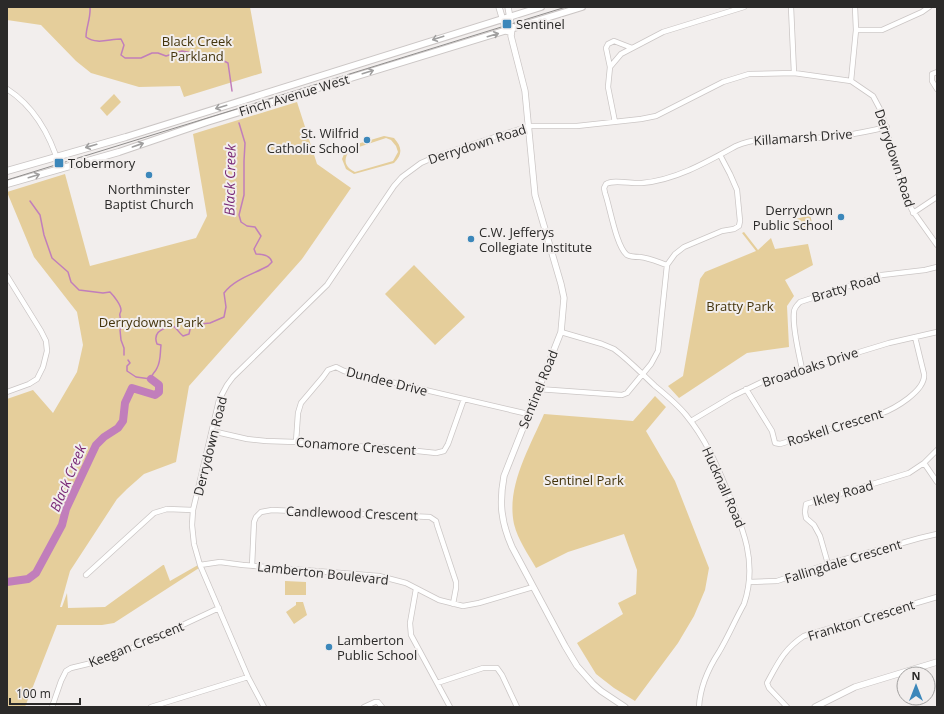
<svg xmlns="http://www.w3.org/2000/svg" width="944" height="714" viewBox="0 0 944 714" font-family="'Open Sans',sans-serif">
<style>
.green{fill:#e5ce9b;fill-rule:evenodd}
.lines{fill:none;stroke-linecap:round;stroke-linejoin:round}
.stream{stroke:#c17ebb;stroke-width:1.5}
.river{stroke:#c17ebb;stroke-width:8}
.minor-casing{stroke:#cbc6c5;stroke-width:6}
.tertiary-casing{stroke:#cbc6c5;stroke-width:7}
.secondary-casing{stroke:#cbc6c5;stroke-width:8}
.minor{stroke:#fff;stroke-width:4.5}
.tertiary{stroke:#fff;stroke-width:5.5}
.secondary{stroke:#fff;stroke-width:6}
.tram{stroke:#8f8d8c;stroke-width:1}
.oneway{stroke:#a09f9f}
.poi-dot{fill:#3c87ba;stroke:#f2eeed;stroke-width:1.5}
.labels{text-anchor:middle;stroke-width:4;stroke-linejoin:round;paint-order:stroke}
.poi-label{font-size:13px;fill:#2b2a29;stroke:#f2eeed;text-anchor:start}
.park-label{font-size:13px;fill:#43340c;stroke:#f2eeed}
.street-label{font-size:13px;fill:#2b2a29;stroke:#f2eeed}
.water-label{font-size:14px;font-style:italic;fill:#7a2b77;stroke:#f2eeed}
</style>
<rect width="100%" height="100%" fill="#f2eeed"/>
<path class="green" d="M7 7H250L262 73 184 97 180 86 139 87 91 73 76 61 41 25 7 20Z
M114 94 121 102 107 116 100 108Z
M297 102 317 164 351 188 302 259 189 386 176 462 144 474 127 489 117 499 70 571 60 607H62L67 593 68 608 105 607 163 565H164L170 581 198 565 199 568 114 623 102 625H57L25 707H7V399L33 390 53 413 77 372 83 345 77 312 34 257 7 192 65 174 90 266 196 238 207 216 193 134Z
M384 136 394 138C402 147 403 154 394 163L354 174 346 169 342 159 345 152 339 153 337 150ZM386 138 391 140 396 146 398 152 393 161 355 172C344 167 343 159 350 150Z
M810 215 814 230 804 231 799 230 798 222 796 219Z
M744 232 758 250 771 238 775 249 808 244 813 265 785 280 794 296 787 306 789 347 747 353 679 398 668 386 683 376 700 279 705 272 756 251 742 233Z
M414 265 465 317 435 345 385 294Z
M655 396 666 407 646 431 675 481 709 568 705 590 694 616 678 643 635 701 614 688 596 674 577 643 623 614 618 603 636 594 637 570 624 534 568 552 536 568C528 554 518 540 514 524 506 486 530 447 544 414L633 421Z
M285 581 306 582V595H285Z
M296 602H303L307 615 294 624 286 612 296 605Z"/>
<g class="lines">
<path class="stream" d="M90 7C91 18 86 27 86 37 97 45 109 39 121 39L124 45 121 55 125 58H141L152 53H158L166 56 182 51 192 53 206 57 220 59 228 63 232 91
M30 201 40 215 44 235 52 258 68 272 71 282 79 290 103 293 110 292C114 296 121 305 121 310 121 313 119 313 120 316 120 320 122 323 122 326L120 330 121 340 124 348V355
M128 360 130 363 127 366V371L136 377 151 379C151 374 155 373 157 368 161 361 160 353 161 345L157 344C152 331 164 329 172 325 177 328 178 332 183 336L189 334 191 325 210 323 224 317 226 307 224 293C234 279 254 274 268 266L272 262C270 255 263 254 256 254L254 249 261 236 255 227 247 226 241 222 239 215 244 195V161L245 143 239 123"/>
<path class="river" d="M7 582 28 579 36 573 62 525 66 509 96 445 104 437 118 428 123 421 125 403 132 388 155 395 159 392V385L151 379"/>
<defs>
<path id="minor" d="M791 7 794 73
M856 30H882L922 12 929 7
M610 67 621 54 663 32 744 7
M937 72 932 74V81L937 89
M851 81 856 30 855 7
M7 89C35 107 51 137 60 168
M615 122 608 87 610 67 606 48 608 44 614 41 632 48
M913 213 937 197
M667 265C658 262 649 258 640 257 635 257 631 257 627 255 616 246 610 207 605 193L604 188 606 184C613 179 632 184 642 183 676 180 707 162 736 146 759 136 784 139 808 138 834 138 862 133 887 127
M7 276 41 331 46 341 47 351 43 367 37 379 29 384 7 392
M561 332 602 344 614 349C629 360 642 374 655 386 666 395 677 404 686 415 705 438 716 463 727 490 743 528 758 563 744 604 735 620 728 637 719 652 708 669 700 686 699 707
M802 369C799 354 792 327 794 312 794 308 797 305 800 302L882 275 925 270 937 267
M538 389 622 395 627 393 651 364 658 351 667 265 675 254 684 247 722 231 734 229 739 226 740 221 737 190 730 174 720 155
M746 389 772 431 775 443 780 444 880 414C894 409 926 391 924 374L915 337
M691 421 733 396 764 381 889 343 937 332
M212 431 247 439 266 441 296 442 343 446 380 447 436 453 444 451 448 444 464 399
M296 442 298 413 301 403 323 377 328 370 336 367 344 371 528 414
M924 463 937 482
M828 564 820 536 814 525 806 518 805 512 806 504 909 473 924 463 937 450
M200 565 220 562 243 565 379 576 406 583 439 600 463 606 479 603 533 587
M252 566 254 522 256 517 261 512 272 510 430 517 436 521 437 525 456 582V588L453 604
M86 575 154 513 167 509 193 510
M749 582 777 581 828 564 920 538 937 534
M416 589 410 623 411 635 450 707
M437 683 483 668H497L502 675 517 707
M52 707 61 681 66 671 71 668 100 661 144 643 219 608
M151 707 248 677
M264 707 248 677 200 565 194 544 192 525 193 510 219 400 227 385 233 377 327 285 394 186 402 177 421 163 437 156 529 126H577L641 119 656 116 723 82 749 74 794 73 851 81 873 96 881 111 903 189 912 210 937 245
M364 707 375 702H378L382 707
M787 707 769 688 767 683C778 663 784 649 804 636L937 597"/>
<path id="tertiary" d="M499 7 506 31 509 32
M508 7 512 29 511 36 525 91 535 195 561 284 564 298 561 332 504 476C499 503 501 522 512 547L565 646 577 666 593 684 601 691 625 707
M815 707 855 687 937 662"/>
<path id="secondary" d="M7 171 126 137 541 7
M7 184 119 152 207 122 582 7"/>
</defs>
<use href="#minor" class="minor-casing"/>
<use href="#tertiary" class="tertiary-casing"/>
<use href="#secondary" class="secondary-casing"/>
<use href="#minor" class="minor"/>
<use href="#tertiary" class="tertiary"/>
<use href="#secondary" class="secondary"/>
<path class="tram" d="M7 180 566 7"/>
</g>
<defs><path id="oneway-shaft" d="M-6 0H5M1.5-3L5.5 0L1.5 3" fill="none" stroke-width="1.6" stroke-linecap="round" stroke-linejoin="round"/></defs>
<g class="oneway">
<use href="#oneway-shaft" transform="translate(493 35) rotate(-16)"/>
<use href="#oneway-shaft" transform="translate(438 38) rotate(162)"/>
<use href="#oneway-shaft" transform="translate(368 72) rotate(-17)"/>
<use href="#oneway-shaft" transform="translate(221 107) rotate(163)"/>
<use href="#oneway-shaft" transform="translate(138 145) rotate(-19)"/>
<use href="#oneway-shaft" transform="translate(91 146) rotate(164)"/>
<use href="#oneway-shaft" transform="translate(34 176) rotate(-17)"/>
</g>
<g class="poi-dot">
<rect x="502" y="19" width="10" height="10" rx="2"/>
<circle cx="367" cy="140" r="4"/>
<rect x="54" y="158" width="10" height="10" rx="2"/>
<circle cx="149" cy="175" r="4"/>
<circle cx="841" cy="217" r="4"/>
<circle cx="471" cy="239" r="4"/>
<circle cx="329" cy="647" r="4"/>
</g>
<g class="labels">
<g class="poi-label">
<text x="516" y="29">Sentinel</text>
<text x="359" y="138" text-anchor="end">St. Wilfrid<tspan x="359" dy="15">Catholic School</tspan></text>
<text x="68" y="168">Tobermory</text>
<text x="149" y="194" text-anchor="middle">Northminster<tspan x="149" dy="15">Baptist Church</tspan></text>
<text x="833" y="215" text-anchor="end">Derrydown<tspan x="833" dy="15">Public School</tspan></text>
<text x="479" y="237">C.W. Jefferys<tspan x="479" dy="15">Collegiate Institute</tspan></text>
<text x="337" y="645">Lamberton<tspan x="337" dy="15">Public School</tspan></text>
</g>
<g class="park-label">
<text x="197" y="46">Black Creek<tspan x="197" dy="15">Parkland</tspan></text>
<text x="740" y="311">Bratty Park</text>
<text x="151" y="327">Derrydowns Park</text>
<text x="584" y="485">Sentinel Park</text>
</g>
<g class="street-label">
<text transform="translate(294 95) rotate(-17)" y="5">Finch Avenue West</text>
<text transform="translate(803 137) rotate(-4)" y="5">Killamarsh Drive</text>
<text transform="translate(477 144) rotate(-18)" y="5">Derrydown Road</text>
<text transform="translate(895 158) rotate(72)" y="5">Derrydown Road</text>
<text transform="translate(846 287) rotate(-17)" y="5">Bratty Road</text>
<text transform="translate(810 367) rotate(-18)" y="5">Broadoaks Drive</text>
<text transform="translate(387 381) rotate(14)" y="5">Dundee Drive</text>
<text transform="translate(538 389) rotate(-68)" y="5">Sentinel Road</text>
<text transform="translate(835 427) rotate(-17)" y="5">Roskell Crescent</text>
<text transform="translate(210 446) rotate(-76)" y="5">Derrydown Road</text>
<text transform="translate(356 446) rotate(4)" y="5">Conamore Crescent</text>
<text transform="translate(724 487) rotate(66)" y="5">Hucknall Road</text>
<text transform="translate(843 493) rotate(-16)" y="5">Ikley Road</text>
<text transform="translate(352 513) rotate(2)" y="5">Candlewood Crescent</text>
<text transform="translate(843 561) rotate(-17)" y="5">Fallingdale Crescent</text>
<text transform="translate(323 573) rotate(6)" y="5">Lamberton Boulevard</text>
<text transform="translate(861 620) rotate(-17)" y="5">Frankton Crescent</text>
<text transform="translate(136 644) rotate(-22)" y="5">Keegan Crescent</text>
</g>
<g class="water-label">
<text transform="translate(230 180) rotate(-89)" y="5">Black Creek</text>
<text transform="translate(68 478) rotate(-67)" y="5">Black Creek</text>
</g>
</g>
<rect width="944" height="714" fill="none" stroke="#2b2a29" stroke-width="16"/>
<g transform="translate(916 686)"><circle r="19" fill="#f2eeed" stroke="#a2a09f"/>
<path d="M0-3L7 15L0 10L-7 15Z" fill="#3c87ba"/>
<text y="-6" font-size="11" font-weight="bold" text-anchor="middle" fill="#2b2a29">N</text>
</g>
<path d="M10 698v6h70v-6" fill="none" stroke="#2b2a29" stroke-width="2"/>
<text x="16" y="698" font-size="12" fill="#2b2a29" stroke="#f2eeed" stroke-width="3" paint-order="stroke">100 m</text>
</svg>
